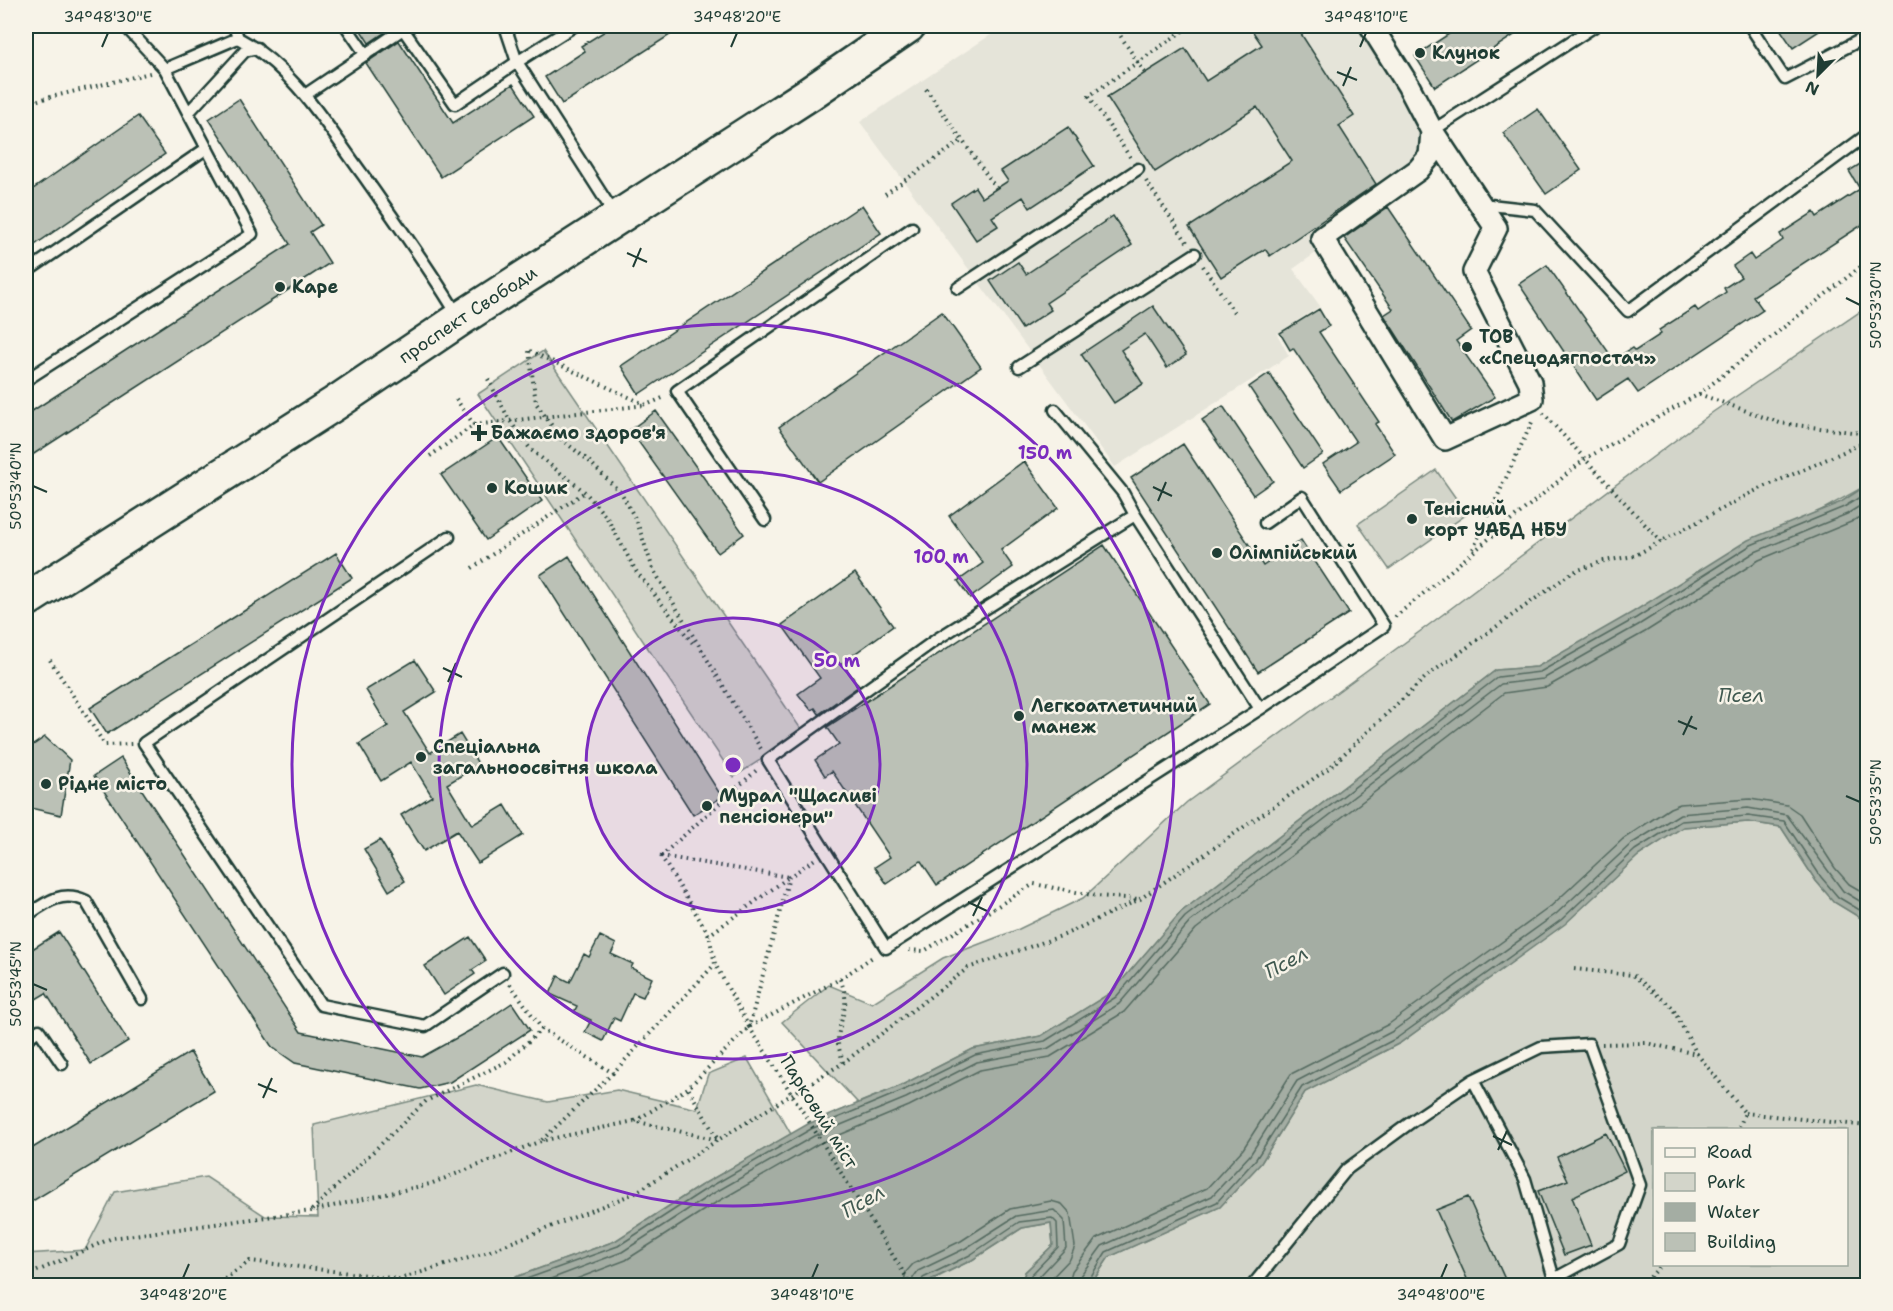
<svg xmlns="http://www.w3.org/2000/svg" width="1893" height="1311" viewBox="0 0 1893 1311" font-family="'Shantell Sans',sans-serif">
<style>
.built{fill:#e5e4d9}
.green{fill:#d3d5ca;stroke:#79897f;stroke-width:1.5;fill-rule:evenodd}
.water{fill:#a4ada3;stroke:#6f8077;stroke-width:1.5}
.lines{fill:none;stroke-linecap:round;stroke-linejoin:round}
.shore{stroke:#546a60;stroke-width:1.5}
.building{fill:#bbc1b6;stroke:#1f3d34;stroke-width:1.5}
.service-casing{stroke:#1f3d34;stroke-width:15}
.minor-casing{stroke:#1f3d34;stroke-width:26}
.primary-casing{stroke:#1f3d34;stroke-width:38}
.path{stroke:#1f3d34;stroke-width:4;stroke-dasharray:1.5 4.5;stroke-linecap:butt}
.service{stroke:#f7f3e8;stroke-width:10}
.minor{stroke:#f7f3e8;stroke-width:21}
.primary{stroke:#f7f3e8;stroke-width:33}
.path-bridge{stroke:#1f3d34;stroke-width:4;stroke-dasharray:1.5 4.5;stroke-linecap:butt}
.ticks{fill:none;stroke:#1f3d34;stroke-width:2}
.ring{fill:none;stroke:#7b2cbf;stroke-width:3}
.poi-dot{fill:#1f3d34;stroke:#f7f3e8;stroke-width:2}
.labels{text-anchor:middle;stroke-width:5;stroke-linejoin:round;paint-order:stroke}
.poi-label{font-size:18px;font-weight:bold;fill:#1f3d34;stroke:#f7f3e8;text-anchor:start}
.street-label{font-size:18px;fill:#1f3d34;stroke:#f7f3e8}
.water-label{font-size:20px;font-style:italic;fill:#405950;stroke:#f7f3e8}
.centre{fill:#7b2cbf;stroke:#f7f3e8;stroke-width:3}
.ring-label{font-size:18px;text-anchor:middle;font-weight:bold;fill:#7b2cbf;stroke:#f7f3e8;stroke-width:5;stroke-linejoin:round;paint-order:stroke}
.neatline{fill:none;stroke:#1f3d34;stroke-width:2}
.ticks-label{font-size:15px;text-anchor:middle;fill:#1f3d34}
</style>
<rect width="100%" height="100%" fill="#f7f3e8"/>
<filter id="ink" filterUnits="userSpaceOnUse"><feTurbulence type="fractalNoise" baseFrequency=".0167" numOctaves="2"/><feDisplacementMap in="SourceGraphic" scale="12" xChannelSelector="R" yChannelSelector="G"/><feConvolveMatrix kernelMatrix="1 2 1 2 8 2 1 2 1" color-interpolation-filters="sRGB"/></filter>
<g filter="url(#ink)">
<path class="built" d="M1004 26H1356L1444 163 1293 269 1320 306 1277 334 1289 356 1115 467 860 122Z"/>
<path class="green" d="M1867 307V485L1537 667 1496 670 1181 912 1112 992 1041 1036 973 1049 900 1086 858 1103 782 1022 829 985 872 1003 943 958 1019 929 1083 898 1187 802 1426 627 1713 412Z
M543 351 803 732 734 777 478 394Z
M1436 470 1467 514 1389 569 1358 524Z
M1748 822 1781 827 1816 881 1834 902 1867 922V1285L1090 1286 1109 1257 1220 1207 1261 1163 1305 1092 1400 1043 1564 924 1638 856 1682 827ZM1654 1130H1846V1264H1654Z
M747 1058 791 1134 700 1186 615 1241 513 1278 478 1285 258 1283 255 1286H26V1254L85 1250 115 1192 206 1177 265 1216 318 1217 314 1125 476 1085 548 1102 617 1090 697 1109 708 1074Z
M1051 1223 1053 1245 1025 1272 1021 1285 920 1286 972 1260 1022 1228Z"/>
<path class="water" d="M1867 485V922L1834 902 1816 881 1781 827 1748 822 1683 827 1638 856 1565 924 1400 1043 1305 1092 1261 1163 1220 1207 1109 1257 1090 1285H1021L1025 1272 1053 1245 1051 1223 1022 1228 972 1260 920 1285H478L513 1278 615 1241 700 1186 808 1124 900 1086 973 1049 1041 1036 1112 992 1181 912 1496 670 1537 667 1633 612 1748 540 1841 502Z"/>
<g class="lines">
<path class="shore" d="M507 1286 618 1246 703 1191 811 1129 902 1091 975 1055 1045 1041 1116 997 1185 917 1498 677 1540 672 1636 618 1751 545 1844 507 1868 492
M532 1286 622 1252 707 1197 814 1136 906 1098 977 1062 1047 1049 1119 1004 1190 922 1501 684 1543 679 1640 624 1755 552 1847 514 1868 501
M558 1286 626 1260 712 1205 818 1144 909 1106 980 1070 1050 1057 1124 1012 1196 929 1504 693 1547 687 1645 632 1759 560 1851 522 1868 512
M903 1286 906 1272 913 1264 961 1241 1010 1209 1051 1201 1062 1204 1070 1213 1075 1246 1070 1259 1044 1286
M912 1286 913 1278 918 1271 966 1248 1016 1216 1054 1210 1064 1220 1066 1248 1037 1279 1035 1286
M919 1286 923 1278 970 1255 1019 1222 1052 1218 1057 1223 1058 1247 1031 1275 1027 1286
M1068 1286 1072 1271 1096 1239 1207 1188 1243 1149 1291 1074 1389 1024 1550 907 1623 839 1670 808 1680 804 1750 799 1787 805 1800 814 1835 868 1849 884 1868 895
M1077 1286 1080 1276 1102 1246 1212 1196 1250 1155 1297 1081 1393 1031 1556 914 1631 844 1680 814 1748 808 1787 815 1843 891 1868 906
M1085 1286 1106 1252 1217 1202 1256 1159 1302 1087 1397 1038 1561 920 1635 850 1681 821 1748 816 1784 821 1821 877 1838 897 1868 915"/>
</g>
<path class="building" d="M358 26H389L391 28 369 43Z
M613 26H684L562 104 545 77 585 51 581 46Z
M1249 26H1296L1354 116 1339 126 1376 184 1270 256 1265 249 1221 277 1189 227 1292 161 1257 107 1155 172 1107 97 1185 48 1206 81 1262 45Z
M1461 26H1528L1435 87 1415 56Z
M1778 26H1827L1793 48Z
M399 41 453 123 513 84 534 116 441 177 366 63Z
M239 99 321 225 310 232 330 263 26 459V415L290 244 209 119Z
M1538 109 1581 170 1546 194 1503 133Z
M138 116 165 154 26 251V194Z
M1068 127 1094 166 1030 208 1023 197 992 217 998 226 976 240 951 203 975 187 982 198 1008 181 1001 171Z
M1868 159V221L1753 296 1763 310 1638 393 1628 379 1596 400 1519 284 1547 265 1614 360 1632 348 1635 351 1661 334 1659 330 1695 307 1698 311 1726 292 1724 288 1741 277 1733 266 1750 254 1754 260 1783 240 1780 234 1814 212 1817 217 1860 189 1849 171Z
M862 205 881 233 639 394 621 366Z
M1388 207 1471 330 1456 341 1495 397 1452 422 1384 315 1393 309 1344 238Z
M1113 216 1132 245 1046 303 1051 310 1022 329 990 281 1018 262 1026 274Z
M1153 306 1186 355 1167 368 1145 334 1121 350 1143 384 1114 403 1081 354Z
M1319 309 1329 326 1319 332 1379 422 1375 424 1395 454 1341 490 1323 464 1356 442 1293 348 1290 350 1280 333Z
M942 312 981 367 818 482 779 427Z
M1269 373 1323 454 1303 468 1249 387Z
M1223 406 1273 481 1253 495 1202 420Z
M656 411 744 534 718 553 630 430Z
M498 437 542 501 486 540 441 475Z
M1183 444 1263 566 1301 540 1349 613 1258 672 1131 478Z
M1024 461 1058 508 1001 550 1013 567 970 598 958 581 983 563 949 516Z
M1104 545 1210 704 937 885 921 861 887 884 875 867 890 857 832 771 825 776 815 760 839 744 827 727Z
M336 553 352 578 107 734 90 708Z
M569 556 722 797 693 815 540 575Z
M855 573 893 626 842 663 859 686 819 714 815 708 811 710 798 694 820 678 782 625Z
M415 660 436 692 404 712 430 753 460 734 479 765 447 784 472 825 505 805 523 835 478 863 457 831 424 851 401 815 432 796 411 762 381 781 359 744 388 726 366 690Z
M45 737 70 760 61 815 26 807V750Z
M121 758 301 1032 422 1057 478 1026 512 1003 530 1030 450 1082 420 1089 295 1063 272 1047 94 776Z
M380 840 405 881 389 891 364 849Z
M59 932 128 1041 91 1064 46 993 26 1005V953Z
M600 936 616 944 611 954 633 964 631 968 652 978 643 997 633 993 620 1021 614 1018 603 1041 585 1032 591 1020 574 1012 577 1006 550 994 558 976 570 982 584 954 589 957Z
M470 937 486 961 472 970 475 974 444 995 425 966Z
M190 1052 214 1091 26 1205V1152Z
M1606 1133 1625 1171 1572 1197 1591 1245 1564 1255 1538 1191 1568 1180 1557 1157Z
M1468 1197 1508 1286H1470L1468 1281 1436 1210Z"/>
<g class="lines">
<defs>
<path id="service" d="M234 26 238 38
M346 26 366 55
M505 26 517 62 574 26
M1750 26 1785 79 1868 36
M165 69 238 38C293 67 327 126 363 175 396 222 429 267 458 316
M305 95 403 29 455 104 517 62 615 215
M188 113 245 51 257 48
M1432 131 1595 26
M1481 204 1535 210 1628 311 1868 134
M26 272 207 148
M958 288 1138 169
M1019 367 1195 254
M26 380 252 234 165 69 125 26
M1055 410 1123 493 1135 515
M1135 515 1260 709 886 948 768 760 937 639Z
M765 520 677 391 912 228
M449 537 144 743 321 1005 425 1026 503 973
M1260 709 1384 626 1302 497 1265 523
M26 916C45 903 62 889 86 901L142 999
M26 1039 39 1030 62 1064
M1252 1286 1347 1169 1414 1120 1473 1080 1541 1047 1589 1044 1640 1185 1619 1244 1554 1279 1525 1179 1473 1080"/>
<path id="minor" d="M1371 26 1408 85 1432 131 1496 228 1474 272 1530 382 1532 399 1445 439 1322 238 1418 170 1430 156 1432 131"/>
<g id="primary">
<path id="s1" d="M26 600 334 404 460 319 809 94 908 26"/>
</g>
</defs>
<use href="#service" class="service-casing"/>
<use href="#minor" class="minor-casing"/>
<use href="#primary" class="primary-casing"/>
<path class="path" d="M1114 26 1145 73
M926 89 996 188
M26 103 150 73
M1130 157 1089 96 1190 26
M1146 181 1187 242
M885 194 963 140
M1203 266 1235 314
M529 351 536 403 561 439 589 461 622 494 637 522 653 569 761 749
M530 351 646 405 665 397
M488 379 510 421 531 450 585 492 607 518 636 571 695 646
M1699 394 1780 423 1868 434
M456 399 474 425
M1543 413 1661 542
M430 456 474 425 646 405
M1473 549 1533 420
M472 568 585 492
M1395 617 1585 459 1699 394 1868 261
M50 660 105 745 132 744
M661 856 759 768
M661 856 709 935 715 964 749 1027 789 877 815 859
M661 856 789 877 709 935
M909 950 924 951 1034 884 1097 896 1139 899
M1574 969 1633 975 1672 1007 1697 1054
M840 979C852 1006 840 1014 838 1039 837 1046 842 1056 843 1063
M510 984 542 1029 613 1073 715 964
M749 1027 761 1045
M1602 1044 1646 1043 1697 1054 1745 1113 1738 1130
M1745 1113 1868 1126
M635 1121 688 1088 749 1027 840 979 874 956
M542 1140 613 1073
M312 1210 426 1101 506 1062 542 1029
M26 1276 112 1238 311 1211 430 1184 541 1141 634 1121 718 1140 843 1063 968 968 1064 935 1140 899 1329 768 1427 676 1573 572 1604 561 1634 556 1755 491 1868 441
M215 1286 250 1261 399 1279 485 1253 635 1193 718 1140 688 1088
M1302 1286H1374
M1642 1286 1662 1264"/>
<use href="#service" class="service"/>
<use href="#minor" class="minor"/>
<use href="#primary" class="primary"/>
<path class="path-bridge" d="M761 1045 912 1286"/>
</g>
</g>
<path class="ticks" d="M102 47 108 33M731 47 737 33M1360 47 1366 33M1337 72 1357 80M1343 86 1351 67M627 253 647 262M633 267 641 248M1846 298 1860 305M33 486 47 492M1153 487 1172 496M1158 501 1166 482M443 668 462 677M448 682 456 663M1678 721 1697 729M1683 735 1692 716M1846 796 1860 802M968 902 987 911M973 916 982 897M33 984 47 990M258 1084 277 1092M263 1098 272 1078M1493 1136 1512 1145M1498 1150 1507 1131M183 1278 189 1264M812 1278 818 1264M1441 1278 1447 1264"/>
<circle cx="733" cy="765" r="147" fill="#7b2cbf" fill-opacity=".12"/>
<g class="ring">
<circle cx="733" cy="765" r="147"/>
<circle cx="733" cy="765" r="294"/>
<circle cx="733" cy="765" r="441"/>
</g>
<g class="poi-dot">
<circle cx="1420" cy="53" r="6"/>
<circle cx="280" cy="287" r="6"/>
<circle cx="1467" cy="347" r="6"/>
<path d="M476 424h6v6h6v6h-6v6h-6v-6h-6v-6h6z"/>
<circle cx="492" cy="488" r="6"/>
<circle cx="1412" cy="519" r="6"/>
<circle cx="1217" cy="553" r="6"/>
<circle cx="1019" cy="716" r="6"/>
<circle cx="421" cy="757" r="6"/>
<circle cx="46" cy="784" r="6"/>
<circle cx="707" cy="806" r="6"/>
</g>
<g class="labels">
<g class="poi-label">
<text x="1432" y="59">Клунок</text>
<text x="292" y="293">Каре</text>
<text x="1479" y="343">ТОВ<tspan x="1479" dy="21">«Спецодягпостач»</tspan></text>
<text x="491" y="439">Бажаємо здоров'я</text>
<text x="504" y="494">Кошик</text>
<text x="1424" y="515">Тенісний<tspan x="1424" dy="21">корт УАБД НБУ</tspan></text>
<text x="1229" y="559">Олімпійський</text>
<text x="1031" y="712">Легкоатлетичний<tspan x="1031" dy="21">манеж</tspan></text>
<text x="433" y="753">Спеціальна<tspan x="433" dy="21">загальноосвітня школа</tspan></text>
<text x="58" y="790">Рідне місто</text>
<text x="719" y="802">Мурал "Щасливі<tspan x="719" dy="21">пенсіонери"</tspan></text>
</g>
<g class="street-label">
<text dy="6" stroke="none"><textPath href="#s1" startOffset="526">проспект Свободи</textPath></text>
<text transform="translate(819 1112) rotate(58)" y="6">Парковий міст</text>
</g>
<g class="water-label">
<text x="1741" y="702">Псел</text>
<text transform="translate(1286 962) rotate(-28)" y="7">Псел</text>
<text transform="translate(863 1201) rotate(-30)" y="7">Псел</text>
</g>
</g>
<circle cx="733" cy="765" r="9" class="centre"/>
<g class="ring-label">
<text x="1045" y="459">150 m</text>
<text x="941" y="563">100 m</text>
<text x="837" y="667">50 m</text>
</g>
<rect width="1893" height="1311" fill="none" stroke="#f7f3e8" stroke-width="66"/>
<rect x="1653" y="1128" width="195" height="138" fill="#f7f3e8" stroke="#a1aaa0" stroke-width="1.5"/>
<rect x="1665" y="1148" width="30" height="9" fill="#f7f3e8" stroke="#a1aaa0" stroke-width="1.5"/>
<text x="1707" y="1158" font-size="18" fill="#1f3d34">Road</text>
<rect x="1665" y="1173" width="30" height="18" fill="#d3d5ca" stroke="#a1aaa0" stroke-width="1.5"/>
<text x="1707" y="1188" font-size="18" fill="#1f3d34">Park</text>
<rect x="1665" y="1203" width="30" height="18" fill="#a4ada3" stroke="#a1aaa0" stroke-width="1.5"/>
<text x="1707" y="1218" font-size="18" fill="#1f3d34">Water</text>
<rect x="1665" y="1233" width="30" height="18" fill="#bbc1b6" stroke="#a1aaa0" stroke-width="1.5"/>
<text x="1707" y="1248" font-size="18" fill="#1f3d34">Building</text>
<g transform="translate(1818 75) rotate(204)" stroke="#f7f3e8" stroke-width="4.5" paint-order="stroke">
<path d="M0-4.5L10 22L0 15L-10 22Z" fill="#1f3d34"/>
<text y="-9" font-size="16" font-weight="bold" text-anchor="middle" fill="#1f3d34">N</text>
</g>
<rect x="33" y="33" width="1827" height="1245" class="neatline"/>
<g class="ticks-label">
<text x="108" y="22">34°48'30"E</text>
<text x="737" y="22">34°48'20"E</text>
<text x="1366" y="22">34°48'10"E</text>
<text transform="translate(1876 305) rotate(-90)" y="5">50°53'30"N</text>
<text transform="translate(16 486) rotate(-90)" y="5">50°53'40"N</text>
<text transform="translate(1876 802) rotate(-90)" y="5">50°53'35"N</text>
<text transform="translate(16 984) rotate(-90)" y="5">50°53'45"N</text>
<text x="183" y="1300">34°48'20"E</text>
<text x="812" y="1300">34°48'10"E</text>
<text x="1441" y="1300">34°48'00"E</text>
</g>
</svg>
